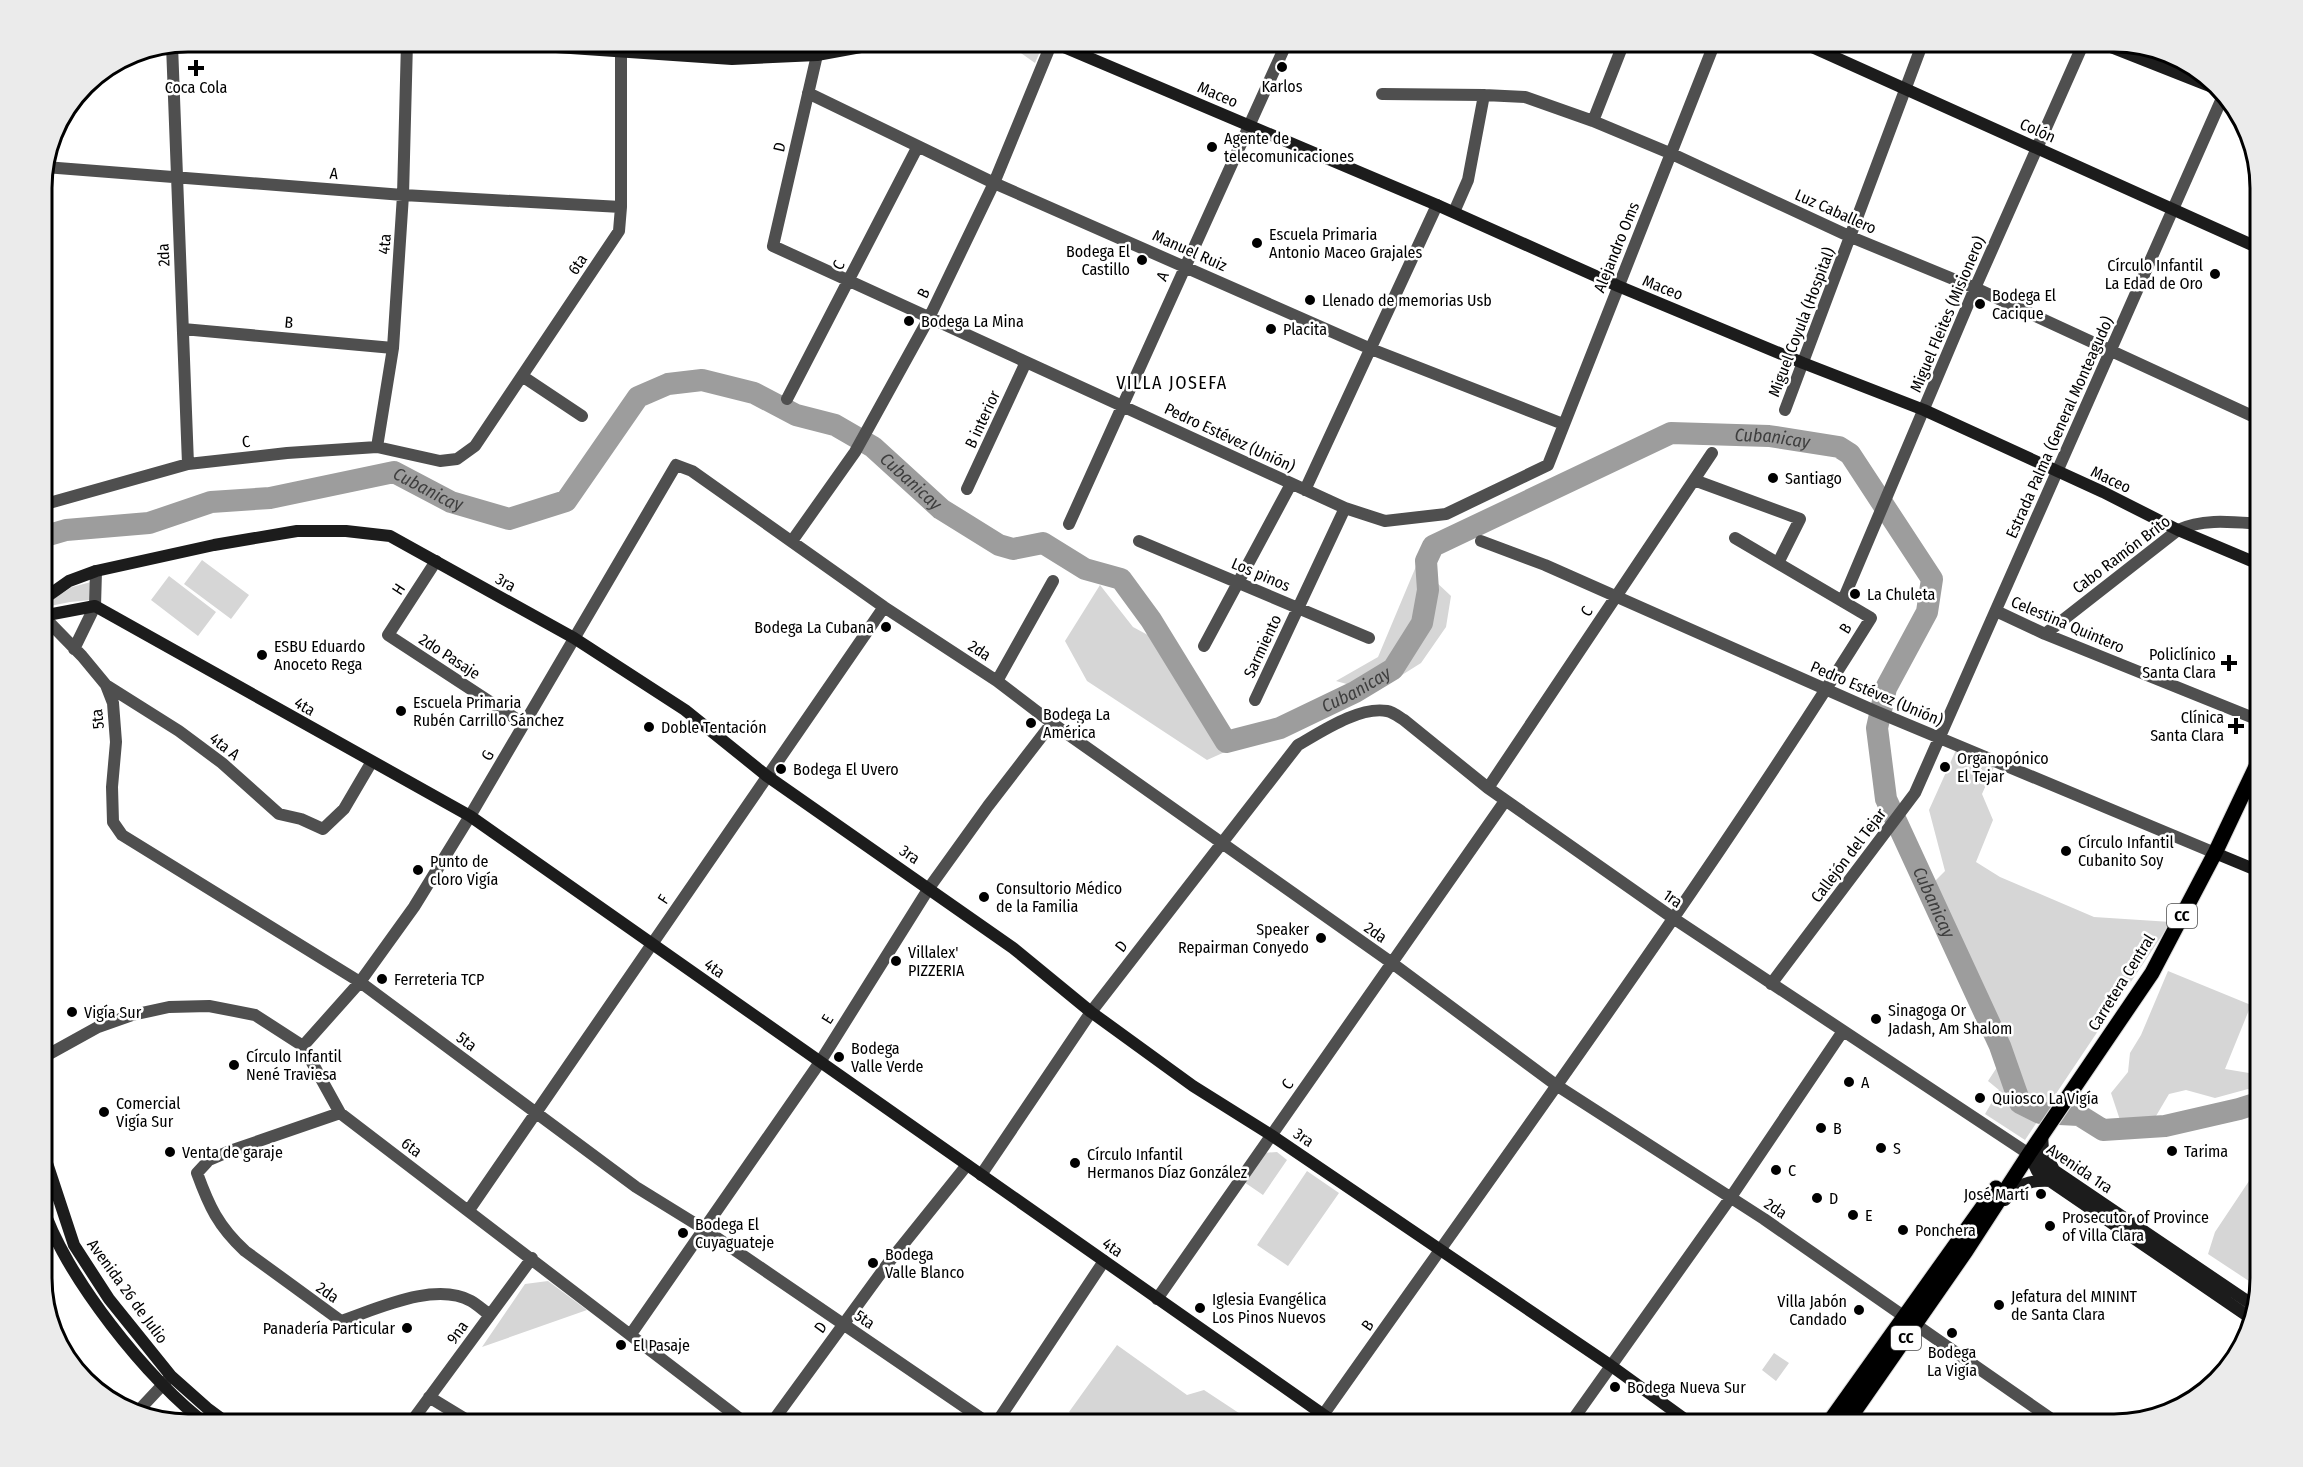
<svg xmlns="http://www.w3.org/2000/svg" width="2303" height="1467" viewBox="0 0 2303 1467" font-family="'Fira Sans Condensed',sans-serif">
<style>
.green{fill:#d6d6d6}
.lines{fill:none;stroke-linecap:round;stroke-linejoin:round}
.river{stroke:#9d9d9d;stroke-width:22}
.primary-casing{stroke:#dbdbdb;stroke-width:17}
.street{stroke:#4f4f4f;stroke-width:12}
.secondary{stroke:#1c1c1c;stroke-width:12}
.primary{stroke:#000;stroke-width:15}
.poi-dot{fill:#000;stroke:#fff;stroke-width:2}
.labels{text-anchor:middle;stroke-width:5;stroke-linejoin:round;paint-order:stroke}
.shield{fill:#fff;stroke:#4c4c4c;stroke-width:1.5}
.shield-label{font-size:15px;font-weight:bold;fill:#000}
.poi-label{font-size:16px;fill:#000;stroke:#fff;text-anchor:start}
.street-label{font-size:16px;fill:#000;stroke:#fff}
.neighbourhood-label{font-size:18px;letter-spacing:1.5px;fill:#000;stroke:#fff}
.water-label{font-size:18px;font-style:italic;fill:#3e3e3e;stroke:#fff}
.rim{fill:none;stroke:#000;stroke-width:3}
</style>
<rect width="100%" height="100%" fill="#fff"/>
<path class="green" d="M998 42H1032L1042 47 1035 63 1018 51 1000 48Z
M202 560 249 595 231 619 184 584Z
M1417 564 1451 596 1446 627 1421 663 1375 692 1336 681 1378 657Z
M169 576 216 612 198 636 151 600Z
M91 582V600L70 602 45 607 44 605 72 587Z
M1100 585 1133 627 1170 647 1216 709 1236 747 1207 760 1087 681 1065 641Z
M1956 750 1994 767 1982 794 1993 820 1976 862 2000 877 2094 917 2171 922 2025 1140 1985 1114 1999 1090 1988 1081 2007 1052 1932 884 1945 871 1929 810Z
M2168 971 2251 1005 2225 1069 2255 1074 2261 1061V1092L2248 1089 2215 1098 2186 1090 2169 1094 2156 1116 2136 1122 2120 1120 2111 1093 2128 1072 2130 1053 2141 1035Z
M1277 1152 1287 1160 1263 1195 1244 1182 1263 1153Z
M2261 1163V1279L2258 1287 2208 1254 2215 1232Z
M1307 1171 1339 1193 1288 1266 1257 1245Z
M548 1281 587 1310 482 1347 525 1284Z
M1117 1345 1187 1395 1204 1390 1248 1419V1425H1186L1180 1421 1177 1425H1088L1069 1412Z
M1774 1353 1789 1363 1776 1381 1762 1370Z"/>
<g class="lines">
<path class="river" id="s1" d="M42 537 66 530 149 523 211 502 270 498 394 472 451 502 509 519 566 501 638 397 668 384 702 380 754 393 796 415 835 425 873 447 941 509 999 545 1013 549 1043 543 1085 569 1121 579 1151 620 1226 742 1280 728 1355 692 1393 669 1422 623 1428 590 1426 561 1433 546 1671 433 1769 436 1839 447 1850 454 1932 579 1927 612 1886 688 1877 728 1886 799 2000 1046 2020 1103 2040 1113 2079 1115 2103 1130 2165 1126 2239 1109 2261 1102"/>
<defs>
<path id="primary" d="M1827 1425 1996 1188
M1845 1425 1966 1251 2029 1154 2152 973 2215 853 2261 756"/>
</defs>
<use href="#primary" class="primary-casing"/>
<path class="street" d="M172 45 188 464
M817 55 773 246 1345 508 1385 521 1446 514 1548 465 1715 42
M706 57 707 42
M808 93 994 183 1371 349 1563 424
M1382 94 1484 95 1525 97 1593 121 1672 154 1851 237 1975 288 2261 420
M1593 121 1624 42
M45 167 403 195 621 207
M1454 212 1468 180 1484 95
M183 329 393 348
M522 376 582 416
M787 399 918 146
M1785 410 1923 42
M377 447 393 348 403 195 407 42
M1694 480 1800 519 1778 563
M967 489 1026 362
M1305 490 1437 205
M42 505 188 464 287 453 377 447 440 461 457 459 475 446 619 231 621 207V51
M1069 524 1287 42
M792 541 855 452 929 318 994 183 1052 42
M1139 541 1369 638
M1481 541 1545 565 1875 711 2215 853
M436 561 388 635 524 724
M1843 600 1975 288 2084 42
M1996 611 2045 634 2261 721
M42 615 82 656 106 685 113 703 116 742 112 787 113 822 122 835 360 982 636 1187 704 1229 991 1425
M2045 634 2178 530C2203 518 2233 522 2261 524
M1204 646 1291 484
M74 649 95 606 96 571
M997 681 1053 581
M106 685 179 731 222 763 279 814 301 819 323 829 344 809 371 763
M1255 700 1345 508
M1488 788 1712 453
M1771 984 1915 793 2223 96
M303 1046 360 982 414 907 470 816 676 465 692 471 884 607 997 681 1052 723 1392 963 1556 1085 1764 1219 2060 1425
M42 1058 98 1027 132 1015 169 1007 209 1006 255 1015 303 1046 340 1113 748 1425
M340 1113 230 1151 209 1160 197 1173C209 1206 218 1226 245 1251L341 1321C377 1309 435 1281 471 1301 478 1305 484 1311 490 1315
M981 1175 1091 1012 1298 745C1321 732 1359 706 1387 711 1393 712 1399 717 1404 720L1488 788 1673 918 2029 1154
M469 1210 884 607
M1157 1299 1505 801
M631 1334 820 1062 929 888 988 806 1052 723
M429 1397 475 1425
M139 1410 170 1377
M409 1425 532 1258
M770 1425 889 1262 967 1165
M995 1425 1104 1261
M1316 1425C1504 1158 1698 895 1871 618L1735 538
M1569 1425 1731 1197 1843 1031"/>
<path class="secondary" d="M483 42 732 59 817 55 888 42
M1052 42 1437 205 1618 286 1803 363 1924 410 2103 492 2178 530 2261 565
M1801 42 2261 249
M2098 42 2217 89
M42 600 69 581 96 571 214 545 297 531H346L390 536 574 638 685 710 767 776 1013 948 1091 1012 1193 1086 1271 1135 1610 1365 1693 1425
M42 616 95 606 470 816 1338 1425
M2215 853 2261 872
M2042 1135 2043 1150 2053 1168
M42 1148 74 1245 109 1299 171 1376 207 1408 230 1425
M2029 1154 2037 1171 2050 1181 2249 1317
M2030 1154 2253 1305
M2005 1200C2018 1184 2029 1180 2050 1181
M42 1204C63 1274 150 1383 208 1425"/>
<use href="#primary" class="primary"/>
</g>
<g class="poi-dot">
<circle cx="1282" cy="67" r="6"/>
<path d="M193 59h6v6h6v6h-6v6h-6v-6h-6v-6h6z"/>
<circle cx="1212" cy="147" r="6"/>
<circle cx="1257" cy="243" r="6"/>
<circle cx="1142" cy="260" r="6"/>
<circle cx="2215" cy="274" r="6"/>
<circle cx="1310" cy="300" r="6"/>
<circle cx="1980" cy="304" r="6"/>
<circle cx="909" cy="321" r="6"/>
<circle cx="1271" cy="329" r="6"/>
<circle cx="1773" cy="478" r="6"/>
<circle cx="1855" cy="594" r="6"/>
<circle cx="886" cy="627" r="6"/>
<circle cx="262" cy="655" r="6"/>
<path d="M2226 654h6v6h6v6h-6v6h-6v-6h-6v-6h6z"/>
<circle cx="401" cy="711" r="6"/>
<circle cx="1031" cy="723" r="6"/>
<path d="M2233 717h6v6h6v6h-6v6h-6v-6h-6v-6h6z"/>
<circle cx="649" cy="727" r="6"/>
<circle cx="1945" cy="767" r="6"/>
<circle cx="781" cy="769" r="6"/>
<circle cx="2066" cy="851" r="6"/>
<circle cx="418" cy="870" r="6"/>
<circle cx="984" cy="897" r="6"/>
<circle cx="1321" cy="938" r="6"/>
<circle cx="896" cy="961" r="6"/>
<circle cx="382" cy="979" r="6"/>
<circle cx="72" cy="1012" r="6"/>
<circle cx="1876" cy="1019" r="6"/>
<circle cx="839" cy="1057" r="6"/>
<circle cx="234" cy="1065" r="6"/>
<circle cx="1849" cy="1082" r="6"/>
<circle cx="1980" cy="1098" r="6"/>
<circle cx="104" cy="1112" r="6"/>
<circle cx="1821" cy="1128" r="6"/>
<circle cx="1881" cy="1148" r="6"/>
<circle cx="2172" cy="1151" r="6"/>
<circle cx="170" cy="1152" r="6"/>
<circle cx="1075" cy="1163" r="6"/>
<circle cx="1776" cy="1170" r="6"/>
<circle cx="2041" cy="1194" r="6"/>
<circle cx="1817" cy="1198" r="6"/>
<circle cx="1853" cy="1215" r="6"/>
<circle cx="2050" cy="1226" r="6"/>
<circle cx="1903" cy="1230" r="6"/>
<circle cx="683" cy="1233" r="6"/>
<circle cx="873" cy="1263" r="6"/>
<circle cx="1999" cy="1305" r="6"/>
<circle cx="1200" cy="1308" r="6"/>
<circle cx="1859" cy="1310" r="6"/>
<circle cx="407" cy="1328" r="6"/>
<circle cx="1952" cy="1333" r="6"/>
<circle cx="621" cy="1345" r="6"/>
<circle cx="1615" cy="1387" r="6"/>
</g>
<g class="labels">
<g class="shield">
<rect x="2167" y="904" width="30" height="24" rx="4.5"/>
<rect x="1891" y="1326" width="30" height="24" rx="4.5"/>
</g>
<g class="shield-label">
<text x="2182" y="921">CC</text>
<text x="1906" y="1343">CC</text>
</g>
<g class="poi-label">
<text x="1282" y="92" text-anchor="middle">Karlos</text>
<text x="196" y="93" text-anchor="middle">Coca Cola</text>
<text x="1224" y="144">Agente de<tspan x="1224" dy="18">telecomunicaciones</tspan></text>
<text x="1269" y="240">Escuela Primaria<tspan x="1269" dy="18">Antonio Maceo Grajales</tspan></text>
<text x="1130" y="257" text-anchor="end">Bodega El<tspan x="1130" dy="18">Castillo</tspan></text>
<text x="2203" y="271" text-anchor="end">Círculo Infantil<tspan x="2203" dy="18">La Edad de Oro</tspan></text>
<text x="1992" y="301">Bodega El<tspan x="1992" dy="18">Cacique</tspan></text>
<text x="1322" y="306">Llenado de memorias Usb</text>
<text x="921" y="327">Bodega La Mina</text>
<text x="1283" y="335">Placita</text>
<text x="1785" y="484">Santiago</text>
<text x="1867" y="600">La Chuleta</text>
<text x="874" y="633" text-anchor="end">Bodega La Cubana</text>
<text x="274" y="652">ESBU Eduardo<tspan x="274" dy="18">Anoceto Rega</tspan></text>
<text x="2216" y="660" text-anchor="end">Policlínico<tspan x="2216" dy="18">Santa Clara</tspan></text>
<text x="413" y="708">Escuela Primaria<tspan x="413" dy="18">Rubén Carrillo Sánchez</tspan></text>
<text x="1043" y="720">Bodega La<tspan x="1043" dy="18">América</tspan></text>
<text x="2224" y="723" text-anchor="end">Clínica<tspan x="2224" dy="18">Santa Clara</tspan></text>
<text x="661" y="733">Doble Tentación</text>
<text x="1957" y="764">Organopónico<tspan x="1957" dy="18">El Tejar</tspan></text>
<text x="793" y="775">Bodega El Uvero</text>
<text x="2078" y="848">Círculo Infantil<tspan x="2078" dy="18">Cubanito Soy</tspan></text>
<text x="430" y="867">Punto de<tspan x="430" dy="18">cloro Vigía</tspan></text>
<text x="996" y="894">Consultorio Médico<tspan x="996" dy="18">de la Familia</tspan></text>
<text x="1309" y="935" text-anchor="end">Speaker<tspan x="1309" dy="18">Repairman Conyedo</tspan></text>
<text x="908" y="958">Villalex'<tspan x="908" dy="18">PIZZERIA</tspan></text>
<text x="394" y="985">Ferreteria TCP</text>
<text x="1888" y="1016">Sinagoga Or<tspan x="1888" dy="18">Jadash, Am Shalom</tspan></text>
<text x="84" y="1018">Vigía Sur</text>
<text x="851" y="1054">Bodega<tspan x="851" dy="18">Valle Verde</tspan></text>
<text x="246" y="1062">Círculo Infantil<tspan x="246" dy="18">Nené Traviesa</tspan></text>
<text x="1861" y="1088">A</text>
<text x="1992" y="1104">Quiosco La Vigía</text>
<text x="116" y="1109">Comercial<tspan x="116" dy="18">Vigía Sur</tspan></text>
<text x="1833" y="1134">B</text>
<text x="1893" y="1154">S</text>
<text x="2184" y="1157">Tarima</text>
<text x="182" y="1158">Venta de garaje</text>
<text x="1087" y="1160">Círculo Infantil<tspan x="1087" dy="18">Hermanos Díaz González</tspan></text>
<text x="1788" y="1176">C</text>
<text x="2029" y="1200" text-anchor="end">José Martí</text>
<text x="1829" y="1204">D</text>
<text x="1865" y="1221">E</text>
<text x="2062" y="1223">Prosecutor of Province<tspan x="2062" dy="18">of Villa Clara</tspan></text>
<text x="695" y="1230">Bodega El<tspan x="695" dy="18">Cuyaguateje</tspan></text>
<text x="1915" y="1236">Ponchera</text>
<text x="885" y="1260">Bodega<tspan x="885" dy="18">Valle Blanco</tspan></text>
<text x="2011" y="1302">Jefatura del MININT<tspan x="2011" dy="18">de Santa Clara</tspan></text>
<text x="1212" y="1305">Iglesia Evangélica<tspan x="1212" dy="18">Los Pinos Nuevos</tspan></text>
<text x="1847" y="1307" text-anchor="end">Villa Jabón<tspan x="1847" dy="18">Candado</tspan></text>
<text x="395" y="1334" text-anchor="end">Panadería Particular</text>
<text x="633" y="1351">El Pasaje</text>
<text x="1952" y="1358" text-anchor="middle">Bodega<tspan x="1952" dy="18">La Vigía</tspan></text>
<text x="1627" y="1393">Bodega Nueva Sur</text>
</g>
<g class="street-label">
<text transform="translate(1218 94) rotate(23)" y="6">Maceo</text>
<text transform="translate(2038 130) rotate(24)" y="6">Colón</text>
<text transform="translate(779 147) rotate(-77)" y="6">D</text>
<text transform="translate(334 173) rotate(5)" y="6">A</text>
<text transform="translate(1836 211) rotate(24)" y="6">Luz Caballero</text>
<text transform="translate(384 244) rotate(-86)" y="6">4ta</text>
<text transform="translate(1616 247) rotate(-68)" y="6">Alejandro Oms</text>
<text transform="translate(1190 250) rotate(24)" y="6">Manuel Ruiz</text>
<text transform="translate(163 255) rotate(-92)" y="6">2da</text>
<text transform="translate(577 264) rotate(-56)" y="6">6ta</text>
<text transform="translate(838 265) rotate(-63)" y="6">C</text>
<text transform="translate(1162 276) rotate(-66)" y="6">A</text>
<text transform="translate(1663 287) rotate(22)" y="6">Maceo</text>
<text transform="translate(923 293) rotate(-64)" y="6">B</text>
<text transform="translate(1947 314) rotate(-67)" y="6">Miguel Fleites (Misionero)</text>
<text transform="translate(289 322) rotate(5)" y="6">B</text>
<text transform="translate(1801 322) rotate(-69)" y="6">Miguel Coyula (Hospital)</text>
<text transform="translate(982 419) rotate(-65)" y="6">B interior</text>
<text transform="translate(2059 427) rotate(-66)" y="6">Estrada Palma (General Monteagudo)</text>
<text transform="translate(1230 437) rotate(25)" y="6">Pedro Estévez (Unión)</text>
<text transform="translate(246 441) rotate(-6)" y="6">C</text>
<text transform="translate(2111 479) rotate(25)" y="6">Maceo</text>
<text transform="translate(2121 554) rotate(-37)" y="6">Cabo Ramón Brito</text>
<text transform="translate(1261 574) rotate(23)" y="6">Los pinos</text>
<text transform="translate(506 582) rotate(29)" y="6">3ra</text>
<text transform="translate(398 589) rotate(-57)" y="6">H</text>
<text transform="translate(1586 611) rotate(-56)" y="6">C</text>
<text transform="translate(2068 624) rotate(23)" y="6">Celestina Quintero</text>
<text transform="translate(1845 628) rotate(-58)" y="6">B</text>
<text transform="translate(1262 646) rotate(-65)" y="6">Sarmiento</text>
<text transform="translate(980 650) rotate(33)" y="6">2da</text>
<text transform="translate(450 656) rotate(33)" y="6">2do Pasaje</text>
<text transform="translate(1877 693) rotate(23)" y="6">Pedro Estévez (Unión)</text>
<text transform="translate(305 706) rotate(30)" y="6">4ta</text>
<text transform="translate(97 719) rotate(-96)" y="6">5ta</text>
<text transform="translate(225 746) rotate(38)" y="6">4ta A</text>
<text transform="translate(487 755) rotate(-60)" y="6">G</text>
<text transform="translate(910 854) rotate(35)" y="6">3ra</text>
<text transform="translate(1848 855) rotate(-53)" y="6">Callejón del Tejar</text>
<text transform="translate(1673 898) rotate(35)" y="6">1ra</text>
<text transform="translate(663 899) rotate(-56)" y="6">F</text>
<text transform="translate(1376 932) rotate(35)" y="6">2da</text>
<text transform="translate(1121 946) rotate(-52)" y="6">D</text>
<text transform="translate(715 968) rotate(35)" y="6">4ta</text>
<text transform="translate(2121 982) rotate(-58)" y="6">Carretera Central</text>
<text transform="translate(827 1019) rotate(-58)" y="6">E</text>
<text transform="translate(467 1041) rotate(37)" y="6">5ta</text>
<text transform="translate(1287 1084) rotate(-55)" y="6">C</text>
<text transform="translate(1304 1137) rotate(34)" y="6">3ra</text>
<text transform="translate(412 1147) rotate(37)" y="6">6ta</text>
<text transform="translate(2080 1168) rotate(34)" y="6">Avenida 1ra</text>
<text transform="translate(1776 1208) rotate(34)" y="6">2da</text>
<text transform="translate(1113 1247) rotate(35)" y="6">4ta</text>
<text transform="translate(128 1291) rotate(54)" y="6">Avenida 26 de Julio</text>
<text transform="translate(328 1292) rotate(35)" y="6">2da</text>
<text transform="translate(865 1319) rotate(34)" y="6">5ta</text>
<text transform="translate(1367 1325) rotate(-55)" y="6">B</text>
<text transform="translate(820 1327) rotate(-54)" y="6">D</text>
<text transform="translate(457 1332) rotate(-54)" y="6">9na</text>
</g>
<g class="neighbourhood-label">
<text x="1172" y="389">VILLA JOSEFA</text>
</g>
<g class="water-label">
<text dy="6" stroke="none"><textPath href="#s1" startOffset="2091">Cubanicay</textPath></text>
<text dy="6" stroke="none"><textPath href="#s1" startOffset="974">Cubanicay</textPath></text>
<text dy="6" stroke="none"><textPath href="#s1" startOffset="398">Cubanicay</textPath></text>
<text dy="6" stroke="none"><textPath href="#s1" startOffset="1550">Cubanicay</textPath></text>
<text dy="6" stroke="none"><textPath href="#s1" startOffset="2667">Cubanicay</textPath></text>
</g>
</g>
<path d="M0 0H2303V1467H0ZM188 52H2114A136 136 0 0 1 2250 188V1278A136 136 0 0 1 2114 1414H188A136 136 0 0 1 52 1278V188A136 136 0 0 1 188 52Z" fill="#ebebeb" fill-rule="evenodd"/>
<path class="rim" d="M188 52H2114A136 136 0 0 1 2250 188V1278A136 136 0 0 1 2114 1414H188A136 136 0 0 1 52 1278V188A136 136 0 0 1 188 52Z"/>
</svg>
